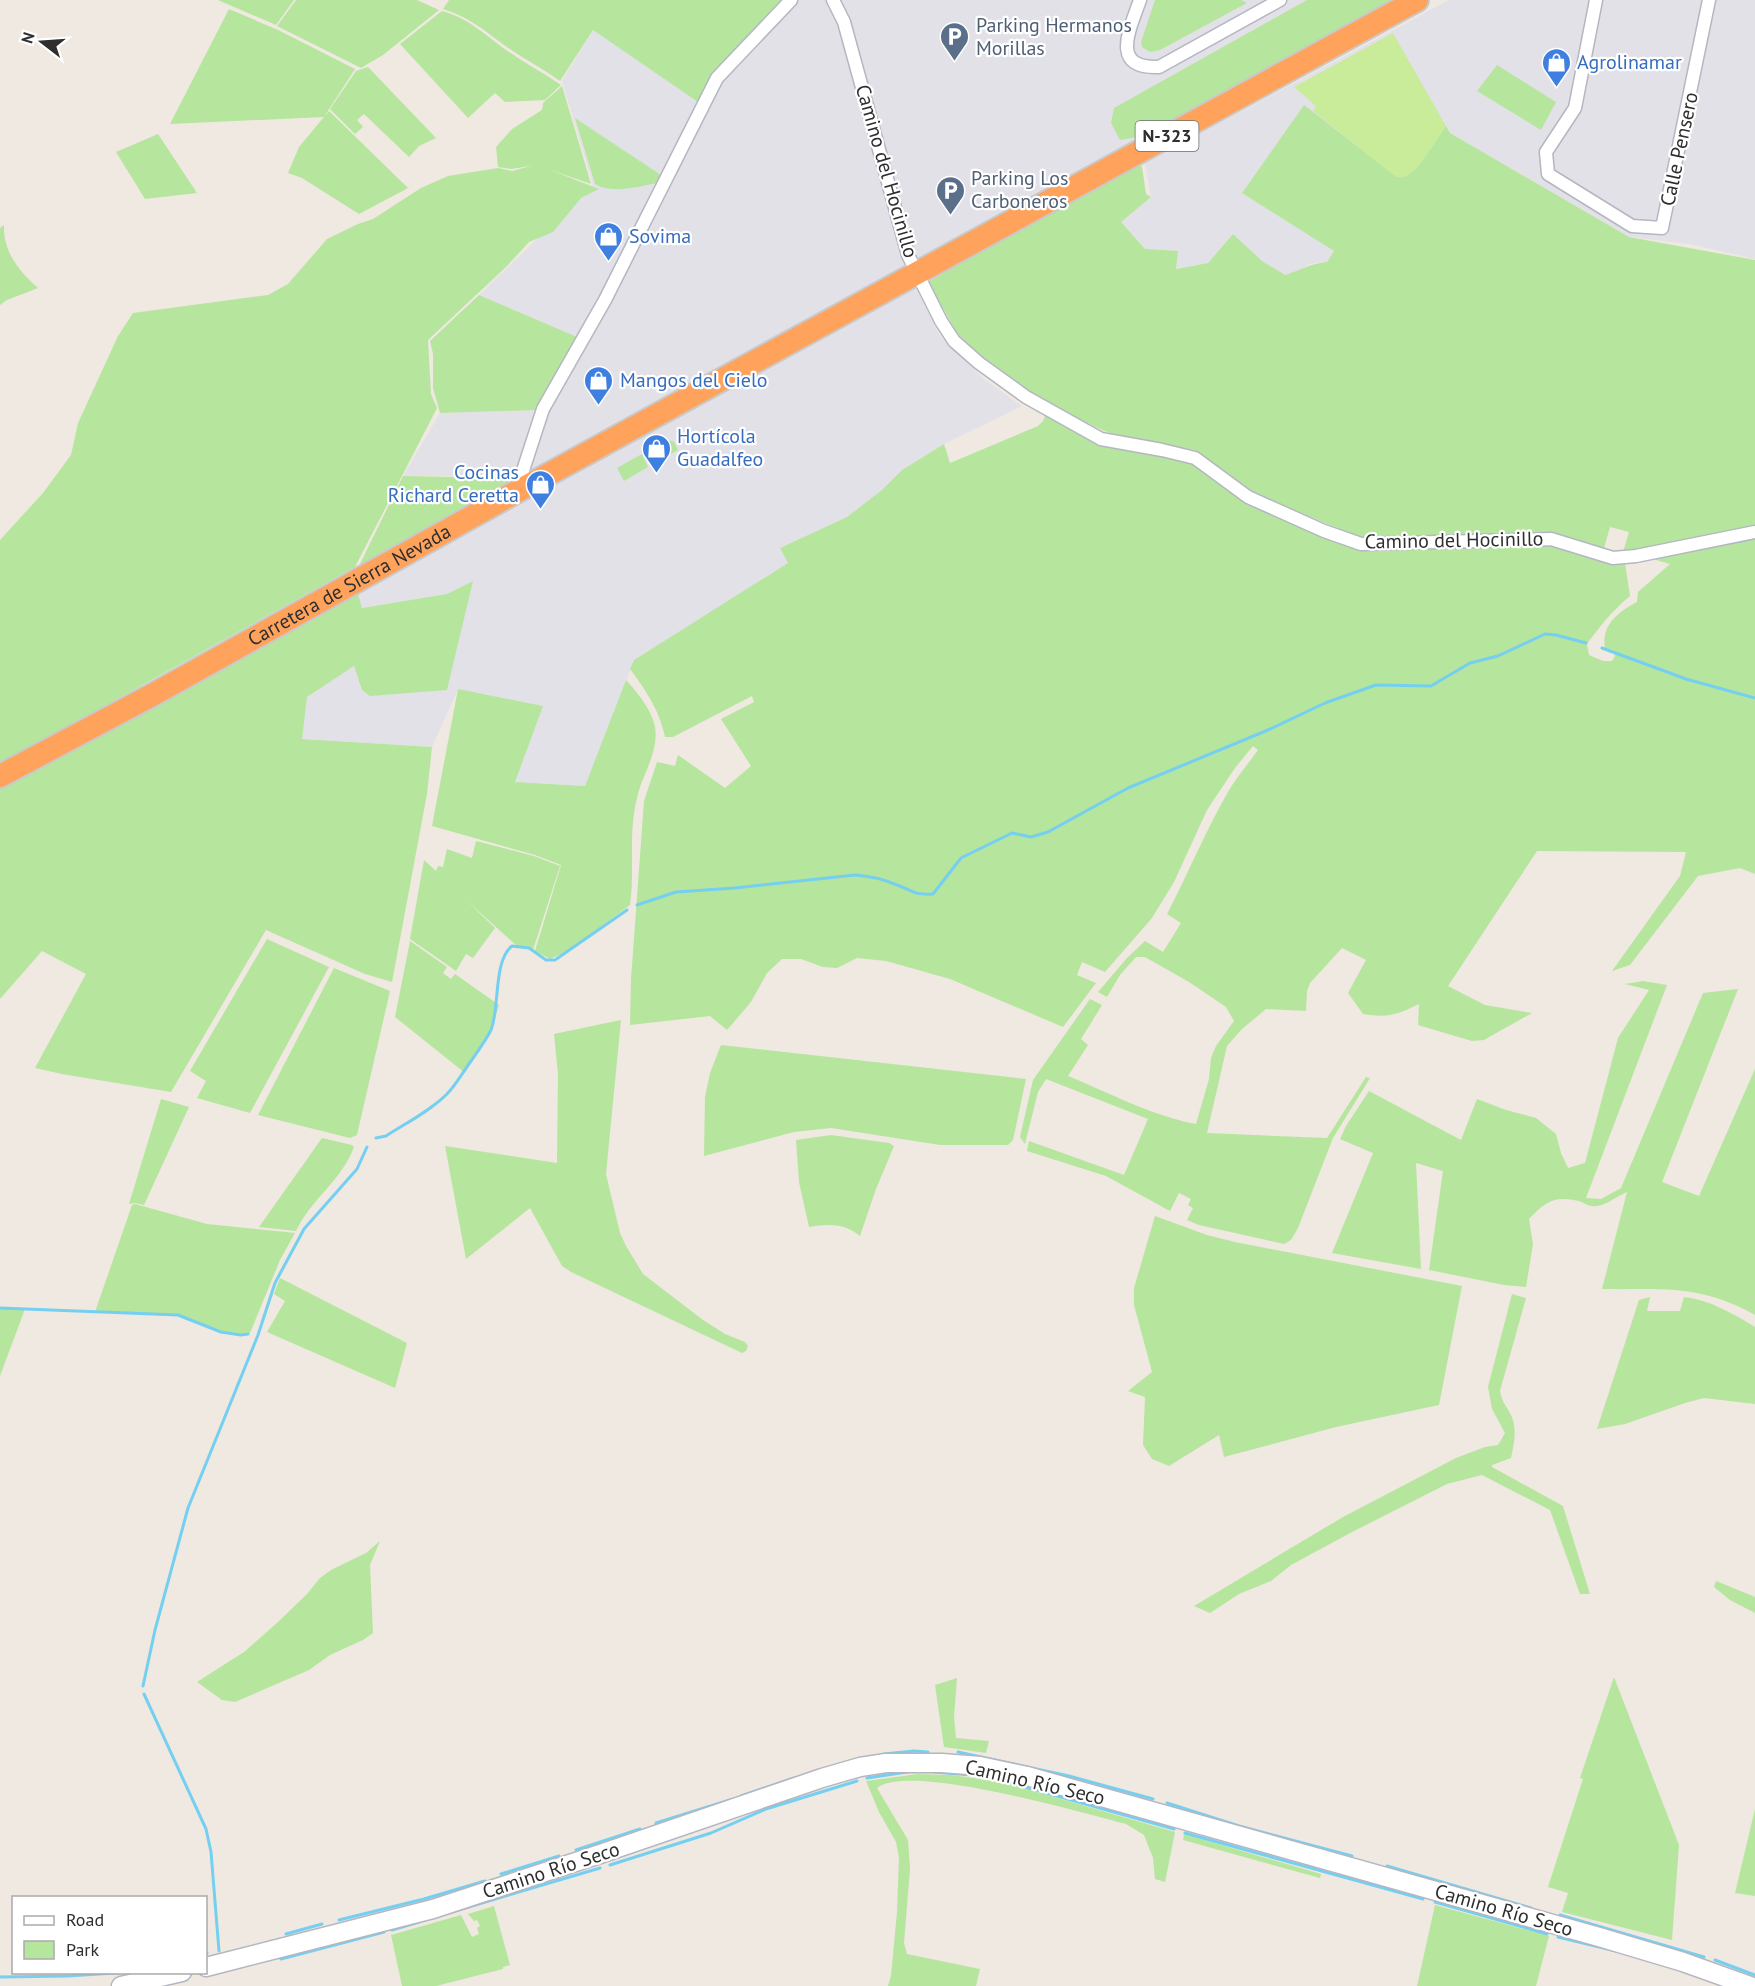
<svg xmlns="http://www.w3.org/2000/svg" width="1755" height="1986" viewBox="0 0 1755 1986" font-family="'PT Sans',sans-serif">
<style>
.industrial{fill:#e3e1e8}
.green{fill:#b6e59e}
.pitch{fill:#c9ec9a}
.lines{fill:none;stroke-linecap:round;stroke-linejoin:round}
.stream{stroke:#75cff0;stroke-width:3}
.street-casing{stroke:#b4b7c1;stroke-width:15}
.secondary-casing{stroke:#b4b7c1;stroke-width:21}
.highway-casing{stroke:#c9c9c9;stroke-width:26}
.street{stroke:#fff;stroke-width:12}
.secondary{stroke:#fff;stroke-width:18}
.highway{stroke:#ffa35c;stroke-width:22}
.labels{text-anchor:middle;stroke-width:4.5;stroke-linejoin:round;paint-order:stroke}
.shield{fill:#fff;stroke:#6d6d6d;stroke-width:1.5}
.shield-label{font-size:18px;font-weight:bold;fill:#2e2e2e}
.service-label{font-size:20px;fill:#4e5e75;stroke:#fff;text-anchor:start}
.shop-label{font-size:20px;fill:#366cbe;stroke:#fff;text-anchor:start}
.street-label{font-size:20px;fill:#2e2e2e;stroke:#fff}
</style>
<rect width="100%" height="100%" fill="#efe9e1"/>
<path class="industrial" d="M781 0H1393L1118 155 915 287 940 336 984 379 1022 406 944 444 902 470 882 490 847 517 780 548 788 563 634 660 585 786 515 782 458 689 432 747 301 739 307 697 354 666 362 689 473 581 447 594 361 608 357 591 491 515 510 476H403L440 413 536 410 576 337 479 295 593 185 562 81 593 30 698 101 769 18Z
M1449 0H1755V259L1689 244 1629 237 1450 133 1446 127 1397 177 1304 106 1242 193 1334 251 1327 262 1309 264 1301 270 1285 275 1262 261 1233 234 1208 263 1176 269 1145 249 1121 222 1151 197 1145 163Z"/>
<path class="green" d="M218 0H294L276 25Z
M296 0H417L439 10 383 55 361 68 277 26Z
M449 0H781L769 18 698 102 593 30 560 81C542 68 522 58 504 45 484 30 467 16 443 9Z
M1155 0H1241L1247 3 1160 50 1150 52 1142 47 1141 42Z
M1307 0H1393L1268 70 1138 137 1120 140 1111 123 1114 108Z
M229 9 278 30 355 69 324 117 170 124Z
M442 11C469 18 487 37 509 52 526 64 544 73 561 85L545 100 505 102 495 93 468 118 400 44Z
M1497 65 1556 102 1541 130 1477 91Z
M368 67 436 138 419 146 409 157 364 114 357 120 363 127 355 134 330 109 356 71Z
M562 86 591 184 548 169 599 189 581 198 553 232 529 242 506 267 428 340 431 394 437 408 355 567 0 764V540L43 493 71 455 78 423 118 336 133 313 268 295 288 284 327 239 358 224 373 219 421 188 448 176 498 168 512 171 531 166 511 169 498 167 496 147 512 129 542 110 543 103Z
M1304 105 1397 177 1421 160 1446 126 1450 133 1629 237 1755 260V527L1623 552 1629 532 1610 527 1604 548 1549 534 1363 539 1250 491 1194 450 1121 437 1102 430 1054 407 1011 382 982 358 957 333 928 282 1138 163 1142 167 1146 194 1151 197 1121 222 1145 249 1178 251 1176 269 1208 263 1233 234 1262 261 1285 275C1302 270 1308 264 1327 262L1334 251 1242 193Z
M329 111 408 188 359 214 302 178 288 173 299 147Z
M575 118 661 175 656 183C639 187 610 194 595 184Z
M158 134 197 193 145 199 116 152Z
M4 225C3 252 19 271 38 288L7 300 0 305V228Z
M479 295 577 337 536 410 440 413 433 388V354L430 341Z
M1046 414 1068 427 1185 460 1342 543H1512L1551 546 1625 563 1630 596C1613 610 1600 626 1587 644L1589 655 1603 661H1612L1615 656 1613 650 1605 648C1601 625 1618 612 1637 602L1638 592 1670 564 1649 558 1755 536V874L1740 868 1698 876 1630 965 1612 971 1680 876 1686 852 1537 851 1448 986 1485 1005 1532 1013 1484 1040 1472 1041 1418 1025 1419 1004C1396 1015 1389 1018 1363 1014L1348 993 1366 960 1342 948 1310 983 1307 991 1306 1011 1266 1009 1241 1030 1227 1046 1207 1133 1327 1138 1366 1077 1370 1078 1333 1138 1298 1228 1291 1240 1284 1244 1199 1225 1187 1220 1193 1208 1188 1205 1191 1199 1179 1193 1170 1211 1106 1176 1027 1151 1029 1141 1124 1175 1148 1119 1046 1079 1038 1092 1025 1144 1020 1137 1033 1080 1090 999 1102 1005 1081 1039 1088 1045 1068 1076C1107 1092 1155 1117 1196 1124L1209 1079 1211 1058 1216 1046 1234 1021 1226 1007 1189 982 1145 957H1136L1120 975 1107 997 1098 992 1127 958 1145 941 1163 952 1181 923 1167 914C1188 874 1205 832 1228 792 1236 778 1248 764 1258 750L1253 746 1235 768 1207 810 1174 882 1152 918 1105 972 1082 962 1077 975 1096 983 1063 1027 950 979 886 961 857 958 837 968 823 967 801 959H782L767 973 751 1002 727 1030 710 1016 630 1025 631 979 644 801 657 762 675 766 678 755 725 788 751 766 721 719 754 702 752 696 673 737H665C660 712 646 690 630 669L634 660 788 563 780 548 847 517 882 490 902 470 944 444 950 463 1038 426 1043 421Z
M669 440 674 442 678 450 653 464 646 452Z
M642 454 648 467 624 481 617 468Z
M403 476 509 478 508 487 358 568Z
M473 581 447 690 370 696 362 690 354 666 307 697 302 739 432 747 427 794 392 982 365 974 266 930 171 1092 62 1074 35 1068 86 974 42 951 0 999V786L357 591 362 608 447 594Z
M626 680C637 692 652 710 655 727 659 752 642 775 637 798 628 833 635 870 630 905L568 951 550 959 535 951 561 865 535 855 432 826 458 689 543 706 515 782 585 786Z
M476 841 534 856 560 866 533 950 529 947 517 946 466 900 495 928 473 958 466 954 456 971 410 939 424 860 436 871 438 866 443 867 447 849 472 858Z
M267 939 329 967 250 1113 197 1098 206 1081 190 1071Z
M410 941 447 967 443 973 451 979 455 974 499 1005 492 1029 465 1073 395 1017Z
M334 968 390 991 357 1135 350 1138 258 1115Z
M1643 981 1667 985 1586 1198 1601 1199 1621 1188 1703 993 1738 989 1662 1182 1699 1196 1755 1069V1315C1700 1284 1662 1290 1602 1289L1627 1192C1617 1196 1603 1208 1592 1206 1588 1206 1583 1202 1579 1201 1554 1195 1545 1202 1529 1219L1533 1244 1526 1287 1504 1285 1429 1270 1443 1171 1416 1163 1421 1269 1332 1253 1373 1153 1340 1139 1346 1126 1369 1091 1461 1140 1477 1099 1506 1110 1536 1118 1556 1134 1561 1153 1568 1168 1585 1163 1618 1038 1649 990 1625 984Z
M621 1020 606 1174 620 1233 626 1246 643 1274 703 1320 725 1334 745 1342 748 1346 746 1351 742 1353 571 1272 562 1266 530 1208 466 1259 445 1146 557 1163 558 1074 554 1034Z
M721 1045 1026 1079 1013 1140 1008 1145H940L831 1128 794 1132 704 1156 705 1097 710 1073Z
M161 1099 189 1107 144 1205 135 1203 129 1204Z
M831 1135 889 1143 894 1146 876 1189 860 1236C844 1223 828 1224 809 1227L799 1182 796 1140Z
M322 1138 352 1145 354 1147C342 1180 311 1199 296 1231L259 1227Z
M135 1204 207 1224 295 1233 280 1260 250 1333 241 1334 222 1331 178 1314 95 1312 132 1205Z
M1155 1216 1207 1235 1235 1242 1462 1286 1439 1405 1336 1427 1224 1457 1219 1435 1169 1466 1152 1459 1143 1445 1145 1397 1128 1391 1152 1372 1134 1305V1288Z
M280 1278 407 1343 395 1388 267 1332 285 1301 274 1294Z
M1512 1294 1526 1298 1500 1391C1502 1402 1505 1404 1510 1413 1518 1428 1514 1443 1511 1458L1492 1465V1467L1563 1506 1590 1594H1580L1550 1510 1482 1475 1447 1484 1352 1532 1291 1565 1271 1581 1239 1594 1210 1613 1194 1606 1343 1517 1456 1458 1485 1447 1498 1445 1505 1433 1492 1409 1488 1387Z
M1650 1297 1647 1311H1680L1684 1297C1710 1300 1732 1313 1755 1327V1404L1704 1398 1685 1403 1625 1424 1597 1429 1639 1300Z
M0 1309H25L0 1376Z
M380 1541 370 1565 373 1633 363 1640 330 1655 309 1670 235 1702 222 1700 197 1682 244 1652 278 1622 307 1594 320 1578 331 1570 366 1553Z
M1716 1581 1755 1597V1613L1730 1600 1714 1587Z
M1614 1677 1679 1845 1672 1940 1562 1912 1568 1893 1548 1887 1583 1779 1580 1778 1582 1772Z
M957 1678 954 1717 956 1738 989 1741 986 1753 944 1747 935 1685Z
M918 1774 952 1775 1002 1782 1175 1832 1165 1882 1155 1879 1153 1858 1144 1835 1126 1824C1083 1813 908 1762 877 1788L908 1840 910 1869 904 1943 907 1954 980 1969 976 1986H888L891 1976 897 1912 899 1857 896 1842 879 1812 866 1781Z
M1755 1809V1896L1735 1893Z
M1184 1834 1321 1874 1320 1878 1183 1840Z
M1435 1905 1549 1936 1536 1986H1417Z
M494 1906 510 1965 503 1967V1969L436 1986H402L391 1935 461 1915 472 1937 479 1934 477 1928 480 1926 477 1920 474 1921 468 1914Z"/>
<path class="pitch" d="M1393 33 1446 126C1437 139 1419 171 1406 176 1401 179 1397 177 1392 174L1313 111 1316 106 1294 87Z"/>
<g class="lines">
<path class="stream" d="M1602 648 1686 679 1755 698
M637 905 676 892 735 888 855 875C870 876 883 879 897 885 914 891 913 895 933 894L961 858 1012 833 1031 837 1048 832 1128 788 1268 730 1325 703 1376 685 1431 686 1470 663 1498 656 1545 634 1556 635 1586 643
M376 1138 386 1136C406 1123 430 1111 447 1094 456 1085 463 1072 471 1061 478 1051 486 1040 491 1030 500 1007 493 961 512 946L529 948 546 960H555L627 910
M0 1308 178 1315 221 1332 241 1335 248 1334
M143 1686 155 1630 188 1508 258 1335 275 1283 304 1229 357 1169 367 1147
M144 1694 206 1829 211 1852 219 1951
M958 1752 1069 1776 1153 1799
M884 1754 914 1751 928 1752
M934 1772 985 1776
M867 1778 907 1772
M997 1779 1174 1829
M741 1796 794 1778
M1167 1803 1239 1826 1352 1856
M656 1823 730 1800
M1185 1833 1423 1899
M576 1850 640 1829
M610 1865 711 1833 766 1809 857 1781
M1387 1866 1531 1908
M501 1874 559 1856
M1435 1902 1547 1934
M445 1914 600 1868
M1560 1915 1704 1957
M339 1920 424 1899 485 1881
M392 1930 419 1922
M286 1934 322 1924
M1558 1937 1616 1951
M206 1954 207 1953
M281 1959 384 1932
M1715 1960 1755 1975
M0 1977 68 1976 130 1972"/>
<defs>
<path id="street" d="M833 0 844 22 908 255 941 321 954 341 979 363 1026 397 1101 439 1162 450 1195 458 1248 497 1324 531 1361 544 1551 539 1613 558 1636 556 1755 532
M1140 0C1130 29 1109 69 1159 67L1280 0
M1596 0 1575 108 1546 152 1548 174 1632 226 1662 228 1709 0
M516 492 543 409 605 300 717 78 791 0"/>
<path id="secondary" d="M206 1967 433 1909 603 1853 822 1778 860 1767 886 1763H942L980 1766 1027 1776 1599 1937 1683 1962 1750 1986
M121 1986 182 1972"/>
<g id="highway">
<path id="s1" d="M0 776 154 694 516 492 1417 0"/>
</g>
</defs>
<use href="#street" class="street-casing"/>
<use href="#secondary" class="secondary-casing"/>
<use href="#highway" class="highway-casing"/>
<use href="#street" class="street"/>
<use href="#secondary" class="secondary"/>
<use href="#highway" class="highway"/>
</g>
<defs>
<symbol id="parking-pin" viewBox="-11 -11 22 30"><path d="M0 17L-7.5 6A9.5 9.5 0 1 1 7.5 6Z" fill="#5c6f8a" stroke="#fff"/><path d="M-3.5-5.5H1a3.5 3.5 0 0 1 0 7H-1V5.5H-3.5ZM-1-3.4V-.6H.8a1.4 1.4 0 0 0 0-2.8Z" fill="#fff"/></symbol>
<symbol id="shop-pin" viewBox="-11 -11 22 30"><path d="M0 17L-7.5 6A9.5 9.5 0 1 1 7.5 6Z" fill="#3f7fe0" stroke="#fff"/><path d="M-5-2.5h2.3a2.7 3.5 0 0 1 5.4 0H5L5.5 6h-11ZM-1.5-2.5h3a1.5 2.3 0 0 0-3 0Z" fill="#fff"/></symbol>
</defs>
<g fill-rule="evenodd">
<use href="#parking-pin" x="938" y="20" width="33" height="45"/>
<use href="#shop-pin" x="1540" y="46" width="33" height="45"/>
<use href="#parking-pin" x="934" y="174" width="33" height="45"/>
<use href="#shop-pin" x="592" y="220" width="33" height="45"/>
<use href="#shop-pin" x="582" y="364" width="33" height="45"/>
<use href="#shop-pin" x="640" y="432" width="33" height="45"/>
<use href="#shop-pin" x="524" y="468" width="33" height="45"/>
</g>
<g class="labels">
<rect class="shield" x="1135.5" y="121" width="63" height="30" rx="4.5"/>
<g class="shield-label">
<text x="1167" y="142">N-323</text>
</g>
<g class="service-label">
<text x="976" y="32">Parking Hermanos<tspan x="976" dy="23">Morillas</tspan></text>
<text x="971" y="185">Parking Los<tspan x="971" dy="23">Carboneros</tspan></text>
</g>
<g class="shop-label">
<text x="1577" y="69">Agrolinamar</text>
<text x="629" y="243">Sovima</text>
<text x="620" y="387">Mangos del Cielo</text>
<text x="677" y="443">Hortícola<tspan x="677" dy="23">Guadalfeo</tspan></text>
<text x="519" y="479" text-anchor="end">Cocinas<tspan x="519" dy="23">Richard Ceretta</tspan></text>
</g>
<g class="street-label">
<text transform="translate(1679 149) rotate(-78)" y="7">Calle Pensero</text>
<text transform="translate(887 171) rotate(74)" y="7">Camino del Hocinillo</text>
<text transform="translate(1454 540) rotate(-1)" y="7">Camino del Hocinillo</text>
<text dy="7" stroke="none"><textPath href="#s1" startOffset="398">Carretera de Sierra Nevada</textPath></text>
<text transform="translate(1035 1782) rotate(13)" y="7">Camino Río Seco</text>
<text transform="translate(551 1870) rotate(-18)" y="7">Camino Río Seco</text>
<text transform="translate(1504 1910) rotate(16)" y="7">Camino Río Seco</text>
</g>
</g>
<rect x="12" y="1896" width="195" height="78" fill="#ffffff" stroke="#ababab" stroke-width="1.5"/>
<rect x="24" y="1916" width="30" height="9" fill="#ffffff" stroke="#ababab" stroke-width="1.5"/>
<text x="66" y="1926" font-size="18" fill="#2e2e2e">Road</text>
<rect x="24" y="1941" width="30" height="18" fill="#b6e59e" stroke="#ababab" stroke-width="1.5"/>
<text x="66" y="1956" font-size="18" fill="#2e2e2e">Park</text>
<g transform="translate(42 42) rotate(287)" stroke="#ffffff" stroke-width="4.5" paint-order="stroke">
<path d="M0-4.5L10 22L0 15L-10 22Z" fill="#2e2e2e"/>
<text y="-9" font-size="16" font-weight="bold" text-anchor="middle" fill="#2e2e2e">N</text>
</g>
</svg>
